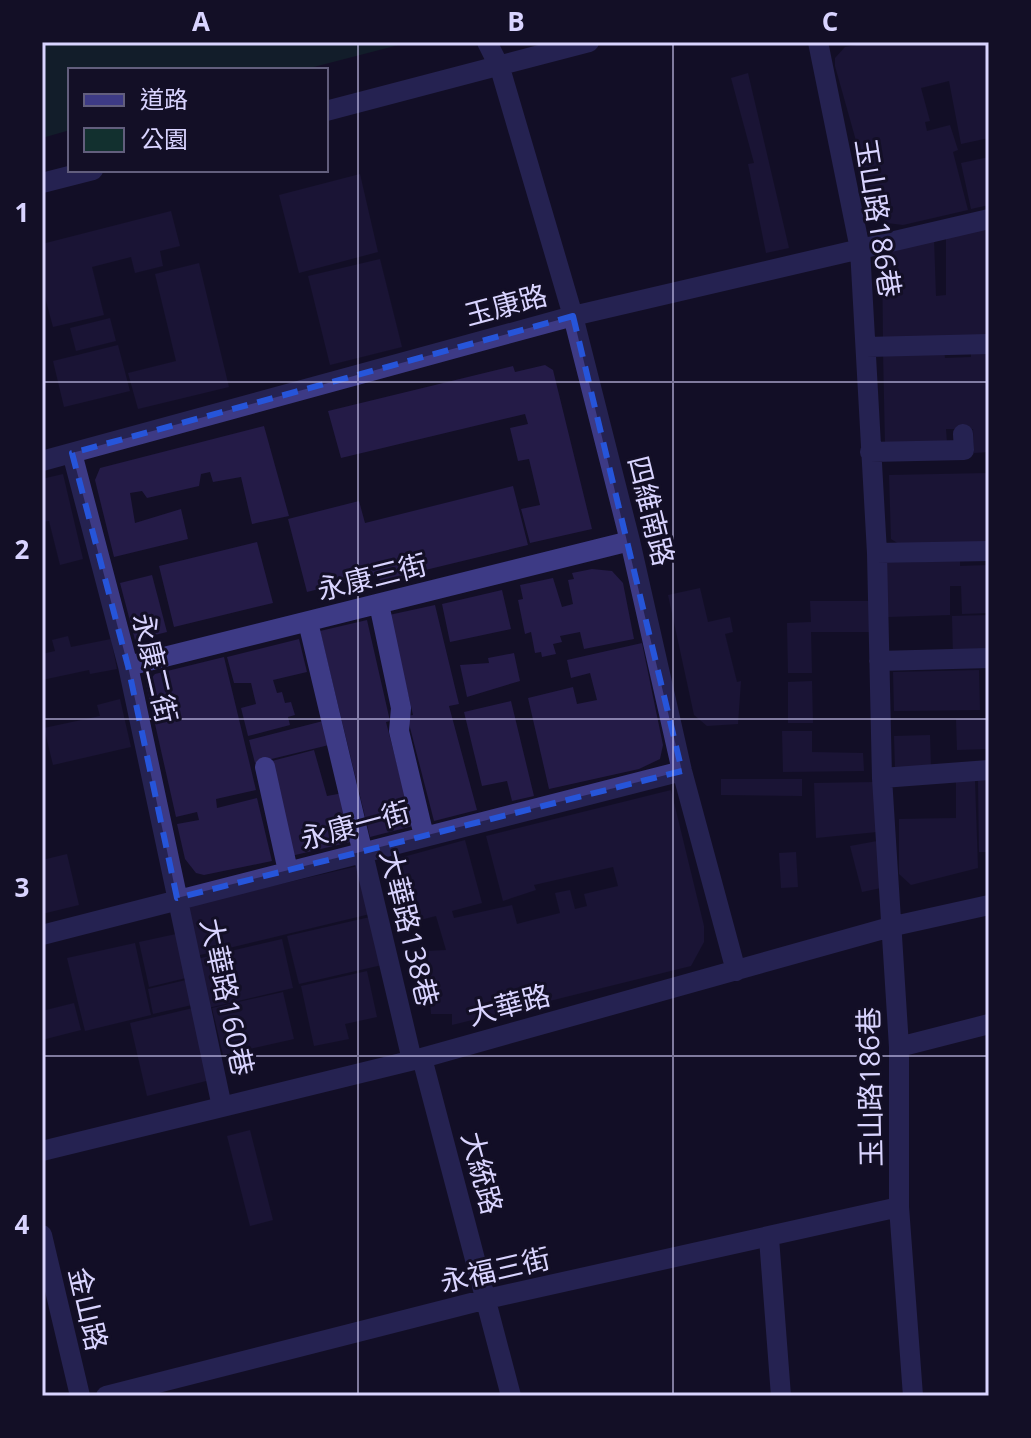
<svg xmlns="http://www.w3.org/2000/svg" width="1031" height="1438" viewBox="0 0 1031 1438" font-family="'Open Sans','Noto Sans TC',sans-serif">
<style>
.green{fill:#12302f}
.building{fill:#241b47}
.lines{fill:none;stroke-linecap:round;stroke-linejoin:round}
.minor{stroke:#3d3a85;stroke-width:20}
.marked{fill:none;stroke:#2655da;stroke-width:6;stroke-dasharray:16 10;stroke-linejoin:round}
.grid{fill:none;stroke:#d9d4ff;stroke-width:2;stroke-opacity:0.55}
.labels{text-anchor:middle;stroke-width:6;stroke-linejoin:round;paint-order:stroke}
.street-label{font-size:28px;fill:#d9d4ff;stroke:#130f26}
.neatline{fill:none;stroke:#d9d4ff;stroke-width:3}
.grid-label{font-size:26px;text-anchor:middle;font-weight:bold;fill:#d9d4ff}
</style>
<rect width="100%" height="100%" fill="#130f26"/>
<path class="green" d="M42 42H410L302 70H70V130L42 138Z"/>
<path class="building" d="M873 42H989V138L961 144 949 81 921 88 930 121 925 122 927 131 950 125 958 150 953 152 968 210 903 225 887 223 876 212 835 66V58L845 47Z
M748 73 789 248 766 253 748 164 754 163 731 78Z
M989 157V205L971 209 961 163Z
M360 174 378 252 299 273 279 195Z
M171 211 180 246 160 251 163 266 135 273 131 257 92 267 104 315 53 327 42 286V244Z
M989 227V339L883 341 882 247 934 239 936 296 946 295V236Z
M380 259 402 347 330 365 308 276Z
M199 263 229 387 138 409 128 373 176 361 155 274Z
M110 318 116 341 76 351 70 328Z
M118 345 130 391 64 407 53 361Z
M971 347H989V452L974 453 973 429H946L947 443 885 445 883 351 944 350 945 358 971 357Z
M545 365 553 370 592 529 530 543 521 509 540 505 529 459 518 461 510 428 528 424 525 414 341 458 328 411 513 366 515 372Z
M264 426 289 516 252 524 241 477 213 482 210 472 201 474 199 486 147 498 142 491 130 493 135 523 181 509 188 539 114 557 95 480 100 468Z
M989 473V543L899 544 891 539 889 475Z
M63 474 83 559 60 565 49 521 42 522V479Z
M513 486 528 545 380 581 378 574 307 592 288 519 359 501 365 523Z
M257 542 273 603 174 627 159 566Z
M960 561V566L989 565V613L962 614 961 586H950V615L888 617 886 563Z
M592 569 612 571 623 583 634 639 584 649 580 632 560 636 562 642 553 644 556 654 542 657 541 652 535 653 531 632 525 634 518 600 523 599 520 585 553 578 562 607 573 604 568 580 574 579 572 573Z
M152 575 167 632 135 640 120 583Z
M700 588 708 622 730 617 733 632 725 634 737 682 741 681 738 724 707 726 694 715 668 595Z
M502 590 511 629 450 642 442 604Z
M810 601H873V632H811L812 673H788L787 623 811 622Z
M435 605 459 704 449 706 477 810 434 821 407 716 413 715 389 615Z
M989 615V657H953L952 616Z
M367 620 390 721 386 722 413 826 370 837 320 631Z
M68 636 71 647 111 639 117 669 90 674 89 670 42 680V654L55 651 52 640Z
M299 639 307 672 273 680 277 693 282 692 285 703 291 702 295 715 288 717 290 725 248 736 241 708 256 704 251 683H234L227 657Z
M642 643 663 745 660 759 639 769 549 789 528 698 573 687 577 704 597 700 590 673 571 678 567 660Z
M514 653 520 681 467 697 460 665 489 663 488 658Z
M224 657 256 790 216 799 217 808 257 798 272 861 204 875 196 873 185 859 177 824 199 820 197 812 176 817 146 684 155 674Z
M979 670 980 710 894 711 893 672Z
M812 681 813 723H788V682Z
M120 699 131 747 53 765 44 728 100 716 97 705Z
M511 701 534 796 512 801 507 781 482 786 464 712Z
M989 718V749L957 750 956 719Z
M323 721 329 745 255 763 249 740Z
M782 731H812V752L863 753 864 771 783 772Z
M930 735 931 768 895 769 894 736Z
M314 750 327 796 343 793 355 841 291 856 268 762Z
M721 779H802V796L721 795Z
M978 780H989V852H979Z
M956 781H975L978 868 911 885 899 874V819L956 818Z
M876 782 877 832 816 838 814 783Z
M671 790 704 926V942L691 966 452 1025V1014H431L427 951 446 950 436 916 412 922 396 859 465 840 482 903 452 911 454 918 512 905 517 924 532 920 560 913 555 893 570 890 575 909 587 906 584 894 618 886 613 867 534 885 536 890 503 901 486 836Z
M877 841 881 888 862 892 850 846Z
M796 852 798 887 781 888 779 853Z
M67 854 79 905 42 914V860Z
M358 866 370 914 196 956 183 907Z
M370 917 382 965 299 984 287 936Z
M176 934 186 978 149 987 139 942Z
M282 939 293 988 208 1008 197 959Z
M135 943 151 1015 85 1031 67 958Z
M367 971 377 1017 345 1024 349 1039 314 1046 301 986Z
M186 980 192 1005 153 1014 148 989Z
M283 992 294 1039 223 1055 212 1008Z
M74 1003 81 1030 42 1040V1011Z
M193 1008 210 1080 147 1096 130 1023Z
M250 1130 273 1220 250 1226 227 1136Z"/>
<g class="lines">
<path class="minor" d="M487 42 500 68 573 316 630 541 682 771 736 971
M818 42 860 249 877 553 882 778 899 1047V1207L913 1396
M326 111 589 42
M42 183 93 170
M866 347 989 344
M870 452 964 450 963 434
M72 453 128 666 222 1107
M42 461 573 316 989 219
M877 553 989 551
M379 604 401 708 399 731 424 836
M308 622 412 1060
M879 661 989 658
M128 666 630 541
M265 767 288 871
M882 778 989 770
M42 935 682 771
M899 1047 989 1024
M422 1058 511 1396
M42 1151 422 1058 894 926 989 905
M42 1235 80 1396
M769 1238 781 1396
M106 1396 487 1299 899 1207"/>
</g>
<path d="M0 0H1031V1438H0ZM573 316 682 771 177 898 128 666 72 453Z" fill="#130f26" fill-opacity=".55" fill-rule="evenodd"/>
<path class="marked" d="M573 316 682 771 177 898 128 666 72 453Z"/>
<path class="grid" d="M358 42V1396M673 42V1396M42 382H989M42 719H989M42 1056H989"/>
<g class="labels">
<g class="street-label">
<text transform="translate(878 218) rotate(81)" y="10">玉山路186巷</text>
<text transform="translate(506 305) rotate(-15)" y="10">玉康路</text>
<text transform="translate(651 511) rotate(76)" y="10">四維南路</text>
<text transform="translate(372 577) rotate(-14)" y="10">永康三街</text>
<text transform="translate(155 668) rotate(77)" y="10">永康二街</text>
<text transform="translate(355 825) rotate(-15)" y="10">永康一街</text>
<text transform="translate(409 928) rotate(76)" y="10">大華路138巷</text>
<text transform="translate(227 997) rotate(78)" y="10">大華路160巷</text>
<text transform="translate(509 1005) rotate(-15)" y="10">大華路</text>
<text transform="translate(870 1087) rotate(-91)" y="10">玉山路186巷</text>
<text transform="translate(482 1173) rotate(75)" y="10">大統路</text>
<text transform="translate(495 1270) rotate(-13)" y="10">永福三街</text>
<text transform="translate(88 1309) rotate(77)" y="10">金山路</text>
</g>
</g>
<rect width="1031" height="1438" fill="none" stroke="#130f26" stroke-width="88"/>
<rect x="68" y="68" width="260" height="104" fill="#130f26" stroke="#625e7d" stroke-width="2"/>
<rect x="84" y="94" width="40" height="12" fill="#3d3a85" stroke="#625e7d" stroke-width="2"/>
<text x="140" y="108" font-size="24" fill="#d9d4ff">道路</text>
<rect x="84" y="128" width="40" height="24" fill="#12302f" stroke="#625e7d" stroke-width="2"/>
<text x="140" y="148" font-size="24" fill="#d9d4ff">公園</text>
<rect x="44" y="44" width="943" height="1350" class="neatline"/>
<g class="grid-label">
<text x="201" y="31">A</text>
<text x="516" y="31">B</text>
<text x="830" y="31">C</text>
<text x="22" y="222">1</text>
<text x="22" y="559">2</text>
<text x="22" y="897">3</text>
<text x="22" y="1234">4</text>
</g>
</svg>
